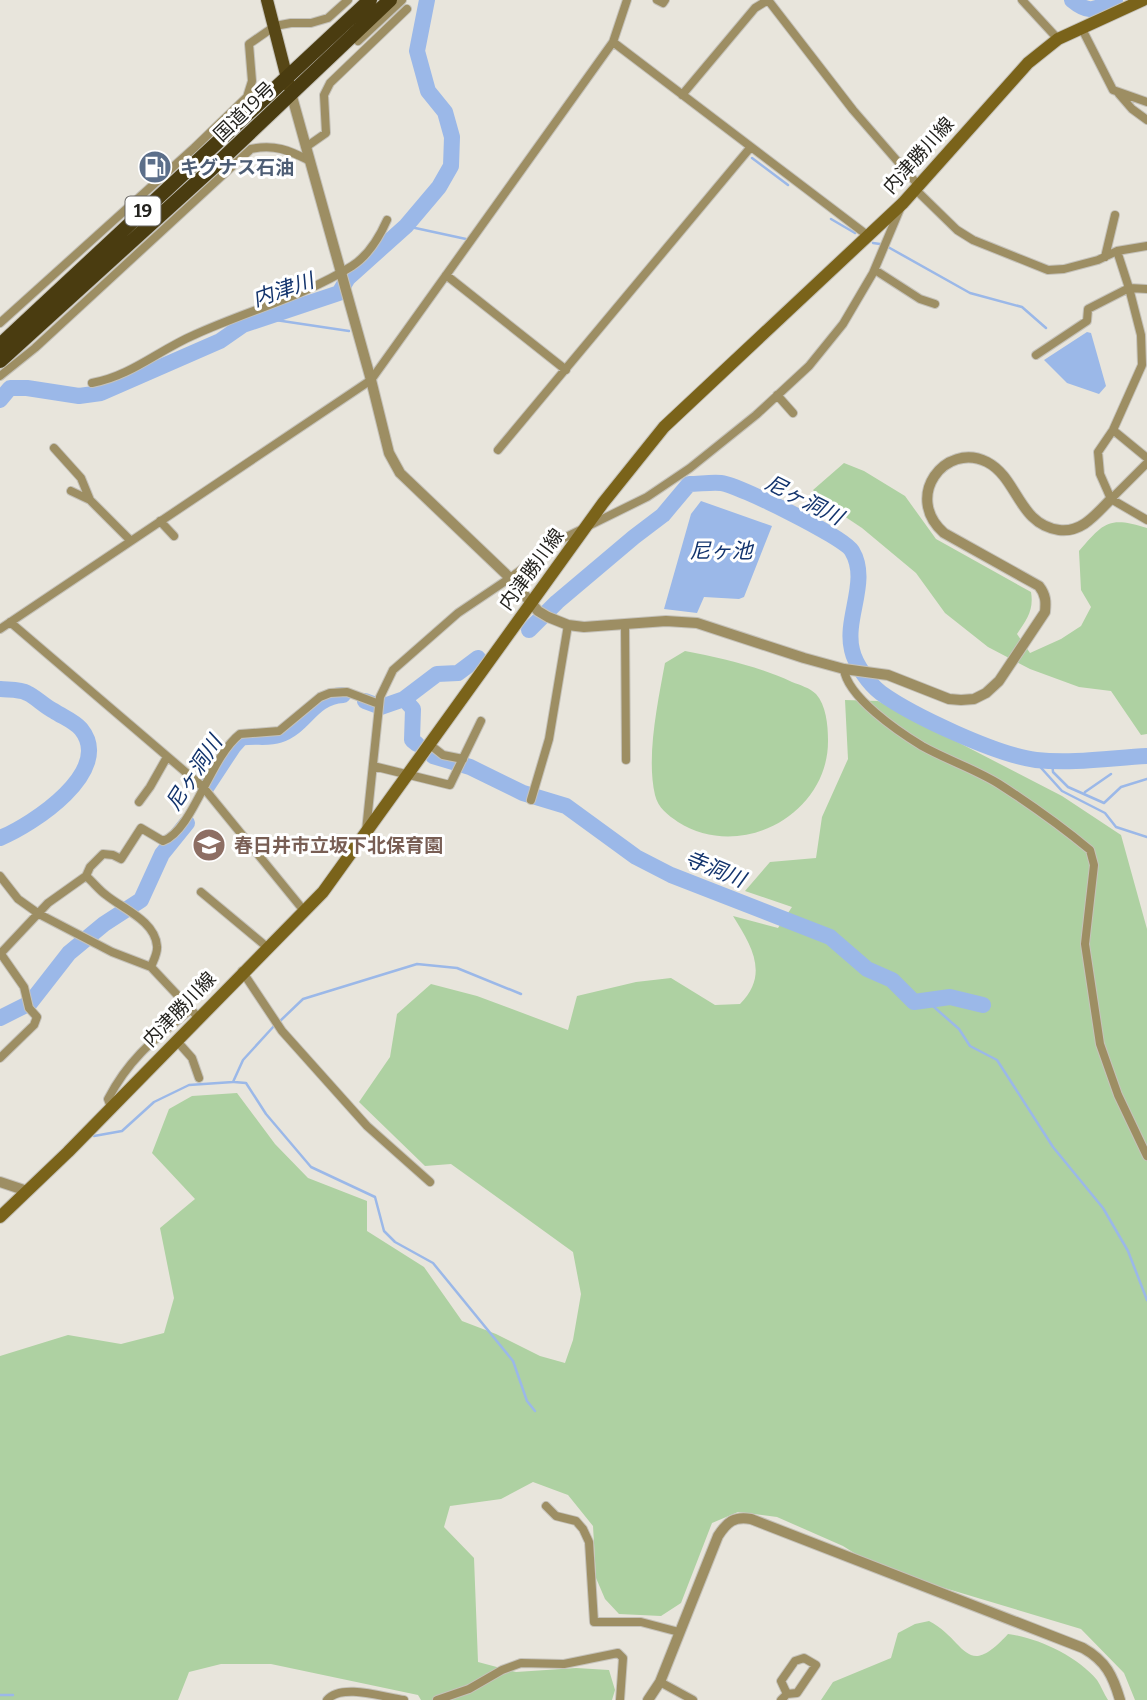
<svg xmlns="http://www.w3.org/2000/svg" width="1147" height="1700" viewBox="0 0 1147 1700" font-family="Bitter,'Noto Sans JP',serif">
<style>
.green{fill:#aed1a2}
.water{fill:#9bb8e8}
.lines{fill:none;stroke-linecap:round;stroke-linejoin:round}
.stream{stroke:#9bb8e8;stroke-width:2.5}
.river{stroke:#9bb8e8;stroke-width:16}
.minor-casing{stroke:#c5c2ba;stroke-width:10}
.tertiary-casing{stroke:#c5c2ba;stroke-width:12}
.secondary-casing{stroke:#c5c2ba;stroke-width:14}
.primary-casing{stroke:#c5c2ba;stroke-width:14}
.trunk-casing{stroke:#c5c2ba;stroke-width:16}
.minor{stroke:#9d8e63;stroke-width:8}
.tertiary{stroke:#9d8e63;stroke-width:10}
.secondary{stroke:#7a631a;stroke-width:12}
.primary{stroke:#574716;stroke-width:12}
.trunk{stroke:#4a3c10;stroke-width:14}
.labels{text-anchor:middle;stroke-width:6;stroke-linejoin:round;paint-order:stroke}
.shield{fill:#fff;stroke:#666562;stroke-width:2}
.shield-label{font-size:18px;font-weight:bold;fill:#24231f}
.street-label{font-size:19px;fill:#24231f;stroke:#fff}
.service-label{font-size:19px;font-weight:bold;fill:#4e5e75;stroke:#fff;text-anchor:start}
.education-label{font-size:19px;font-weight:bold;fill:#785e54;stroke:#fff;text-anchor:start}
.water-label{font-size:21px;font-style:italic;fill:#13346d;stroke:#fff}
</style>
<rect width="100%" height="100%" fill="#e8e5dc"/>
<path class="green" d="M844 463 864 471 905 496 936 539 1031 592C1034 610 1027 619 1017 634L1030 653 1061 639 1081 626 1091 607 1081 590 1079 551C1104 522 1109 516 1147 528V734L1141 735 1111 691 1079 687 1030 669 988 647 945 613 916 573 862 528 826 504 813 490Z
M685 651C722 658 757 666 792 682 800 685 810 688 816 694 826 705 828 725 828 740 829 814 741 862 678 822 668 815 658 808 655 795 646 757 658 701 665 663Z
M845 700 878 701 1062 796 1121 835 1147 929V1700H1135L1124 1673 1081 1629 921 1581 867 1561 843 1546 777 1517 738 1512 712 1523 681 1603 661 1616 619 1614 605 1599 596 1578 593 1526 568 1495 533 1482 501 1499 450 1506 444 1527 474 1558 478 1662 516 1672 576 1668 609 1670 615 1690 612 1700H421L418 1695 271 1664H221L189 1672 178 1700H0V1356L68 1335 121 1344 164 1333 174 1298 160 1228 195 1199 152 1153 169 1109 192 1096 237 1093 275 1144 308 1178 367 1201V1231L424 1267 462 1321 496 1334 540 1356 565 1363 573 1340 581 1294 573 1252 451 1164 425 1166 359 1102 390 1057 397 1014 431 984 477 996 568 1030 577 996 636 982 671 978 715 1005 740 1004C770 974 751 945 733 916L778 928 792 907 745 891 770 862 816 858 822 817 848 759Z
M929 1621C967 1641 965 1681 1008 1634 1038 1638 1077 1656 1097 1680 1101 1686 1104 1694 1108 1700H821L833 1682 891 1658 898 1633 915 1624Z"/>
<path class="water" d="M1087 332 1091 333 1106 386 1099 394 1067 383 1044 360Z
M701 501 772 526 744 597 739 599 704 597 697 613 664 609 691 514Z"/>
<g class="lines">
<path class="stream" d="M752 158 788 185
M831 219 855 233
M406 226 466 239
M873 243 880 244
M888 247 970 293 1022 307 1046 328
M262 318 349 331
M1034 760 1062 791 1105 813 1116 827 1147 837
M1052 761 1053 772 1068 787 1104 803 1121 787 1147 779
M1085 792 1111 774
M926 1000 959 1029 970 1046 997 1060 1053 1147 1103 1208 1128 1251 1147 1300
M279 1022 303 999 417 964 457 968 521 994
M234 1082 246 1083 266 1114 311 1167 375 1197 384 1231 395 1242 433 1263 513 1361 527 1401 535 1411
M94 1136 122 1131 154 1102 189 1085 233 1082 243 1060 274 1026
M0 1695H13"/>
<path class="river" d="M1072 0C1090 15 1095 9 1115 0
M0 400 10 388H27L79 396 101 393 220 341 243 325 339 293 348 278 406 226 439 187 451 166 452 137 445 112 428 91 417 51 427 0
M529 630 557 602 634 537 663 515 689 484C699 484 711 482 721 483 738 485 844 537 852 551 870 581 844 618 852 650 855 664 869 684 881 693 913 716 997 755 1036 760 1072 764 1111 758 1147 756
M0 689C8 690 20 689 27 693 36 697 44 706 54 711 63 717 74 721 81 729 115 771 32 825 0 838
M404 699 413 709 412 740 417 744
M365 701 381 707 404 699 437 674 458 673 478 658
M433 756 470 767 523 793 566 806 636 857 671 875 830 937 867 969 892 980 914 1002 950 997 983 1005
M206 788 233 747 241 738C254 735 267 739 279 735 306 726 311 697 343 695
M0 1018 30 1003 69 953 104 924 141 900 162 854 187 823"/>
<defs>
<path id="minor" d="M657 0 663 3 665 0
M768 0 853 110 919 186
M1022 0 1058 39
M1081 27 1113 90 1147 102
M358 41 402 0
M613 42 867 235
M1119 94 1132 109 1147 120
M682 95 755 8 768 0
M306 147 326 133 324 95 330 83 407 9
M916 190 957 230 973 240 1048 270 1064 269 1098 260 1117 251 1147 246
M1117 251 1129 288 1141 335 1142 365 1113 430 1098 452 1100 474 1111 499 1147 520
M1105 257 1115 215
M875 270 920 299 935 304
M446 275 566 370
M0 323 194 148 247 97 252 81 249 44 275 26 291 23H311L328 18 348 0
M1036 355 1087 321 1088 309 1129 288 1147 289
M0 376 35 348 251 149C274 144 289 150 310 161
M92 383C131 376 159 350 194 335 246 311 303 297 352 266 369 255 379 238 387 220
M777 395 793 413
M1113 430 1147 458
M54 448 81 478 90 500
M498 450 750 148
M71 491 90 500 131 541
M1111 499 1147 463
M160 521 174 536
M10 622 203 787 305 912
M625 624 626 760
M0 629 371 380 613 42 627 0
M844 669C847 697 899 732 922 746 947 760 975 769 999 784 1030 804 1061 826 1090 850L1094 865 1085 944 1100 1044 1118 1095 1147 1156
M429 744 443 755 463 759
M373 766 450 785 481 721
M531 800 549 739 568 625
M139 802 150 787 167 757
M366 831 380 697 393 670 458 613 510 578 562 539 647 497 690 468 756 415 809 366 843 324 873 273 900 209
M0 876 18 899 39 914 112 952 151 967 198 1017
M201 892 267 947
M0 954 48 903 86 876
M151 967C153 961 158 953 157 946 155 921 123 909 106 895 99 890 93 882 86 876L90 867 103 854 113 855 121 859 141 828 163 841C193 830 210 757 240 734L279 731 320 697 330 693 347 692 379 704
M242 971 282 1031 367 1126 430 1182
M176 1040 192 1058 199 1078
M0 1058 34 1025 37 1017 29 1008 24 987 1 954
M111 1107 108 1099C130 1057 155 1039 190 1010
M546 1506 556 1516 576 1521 583 1529 589 1542 594 1622H641L679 1632
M660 1682 693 1700
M327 1700C341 1683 383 1697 404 1700
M437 1700 469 1689 502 1670 521 1663 564 1664 618 1653 623 1658 620 1700
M781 1700 787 1694 781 1681 795 1661 804 1658 816 1665 797 1693 787 1694"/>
<path id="tertiary" d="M291 93 371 380 389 453 400 473 510 578 538 611 548 617 568 625 584 627 666 621 697 623 804 658 844 669 888 675 949 699 961 700 974 699 986 693 999 681 1045 612C1046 602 1046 595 1039 586L944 533C903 497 945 441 987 462 1018 478 1018 524 1059 530 1082 533 1096 514 1111 499
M0 1182 27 1191
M648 1700 660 1682 718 1536C727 1522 734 1516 751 1519L1083 1648C1106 1661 1113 1676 1120 1700"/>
<path id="secondary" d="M0 1217 68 1152 323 892 603 503 664 427 903 203 1028 63 1058 39 1143 0"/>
<path id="primary" d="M267 0 289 86"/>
<path id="trunk" d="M0 345 370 0
M0 361 218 163 390 0"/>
</defs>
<use href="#minor" class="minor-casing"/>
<use href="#tertiary" class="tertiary-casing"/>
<use href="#secondary" class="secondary-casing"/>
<use href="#primary" class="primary-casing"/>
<use href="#trunk" class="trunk-casing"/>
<use href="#minor" class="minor"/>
<use href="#tertiary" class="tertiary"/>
<use href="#secondary" class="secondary"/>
<use href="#primary" class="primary"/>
<use href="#trunk" class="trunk"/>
</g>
<defs>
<symbol id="fuel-disc" viewBox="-11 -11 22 22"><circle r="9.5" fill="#5c6f8a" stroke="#fff"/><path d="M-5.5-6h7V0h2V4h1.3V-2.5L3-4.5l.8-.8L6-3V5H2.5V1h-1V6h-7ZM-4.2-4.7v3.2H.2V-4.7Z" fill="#fff"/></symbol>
<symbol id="school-disc" viewBox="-11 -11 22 22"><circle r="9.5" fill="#8d6e63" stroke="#fff"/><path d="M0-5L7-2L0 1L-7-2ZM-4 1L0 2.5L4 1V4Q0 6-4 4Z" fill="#fff"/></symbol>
</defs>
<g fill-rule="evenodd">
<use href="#fuel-disc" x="136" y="148" width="38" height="38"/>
<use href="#school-disc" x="190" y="826" width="38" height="38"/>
</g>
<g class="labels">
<rect class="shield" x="125.5" y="196.5" width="35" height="29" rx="5"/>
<g class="shield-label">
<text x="143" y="217">19</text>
</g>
<g class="street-label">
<text transform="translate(244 111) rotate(-44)" y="7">国道19号</text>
<text transform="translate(918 155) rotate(-48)" y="7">内津勝川線</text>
<text transform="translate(531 569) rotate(-54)" y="7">内津勝川線</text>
<text transform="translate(179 1009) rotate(-46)" y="7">内津勝川線</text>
</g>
<g class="service-label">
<text x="180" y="174">キグナス石油</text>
</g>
<g class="education-label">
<text x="234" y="852">春日井市立坂下北保育園</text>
</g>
<g class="water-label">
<text transform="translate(283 290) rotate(-19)" y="7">内津川</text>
<text transform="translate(804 500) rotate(27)" y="7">尼ヶ洞川</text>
<text x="721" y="558">尼ヶ池</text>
<text transform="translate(194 773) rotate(-57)" y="7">尼ヶ洞川</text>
<text transform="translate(715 869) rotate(22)" y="7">寺洞川</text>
</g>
</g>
</svg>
